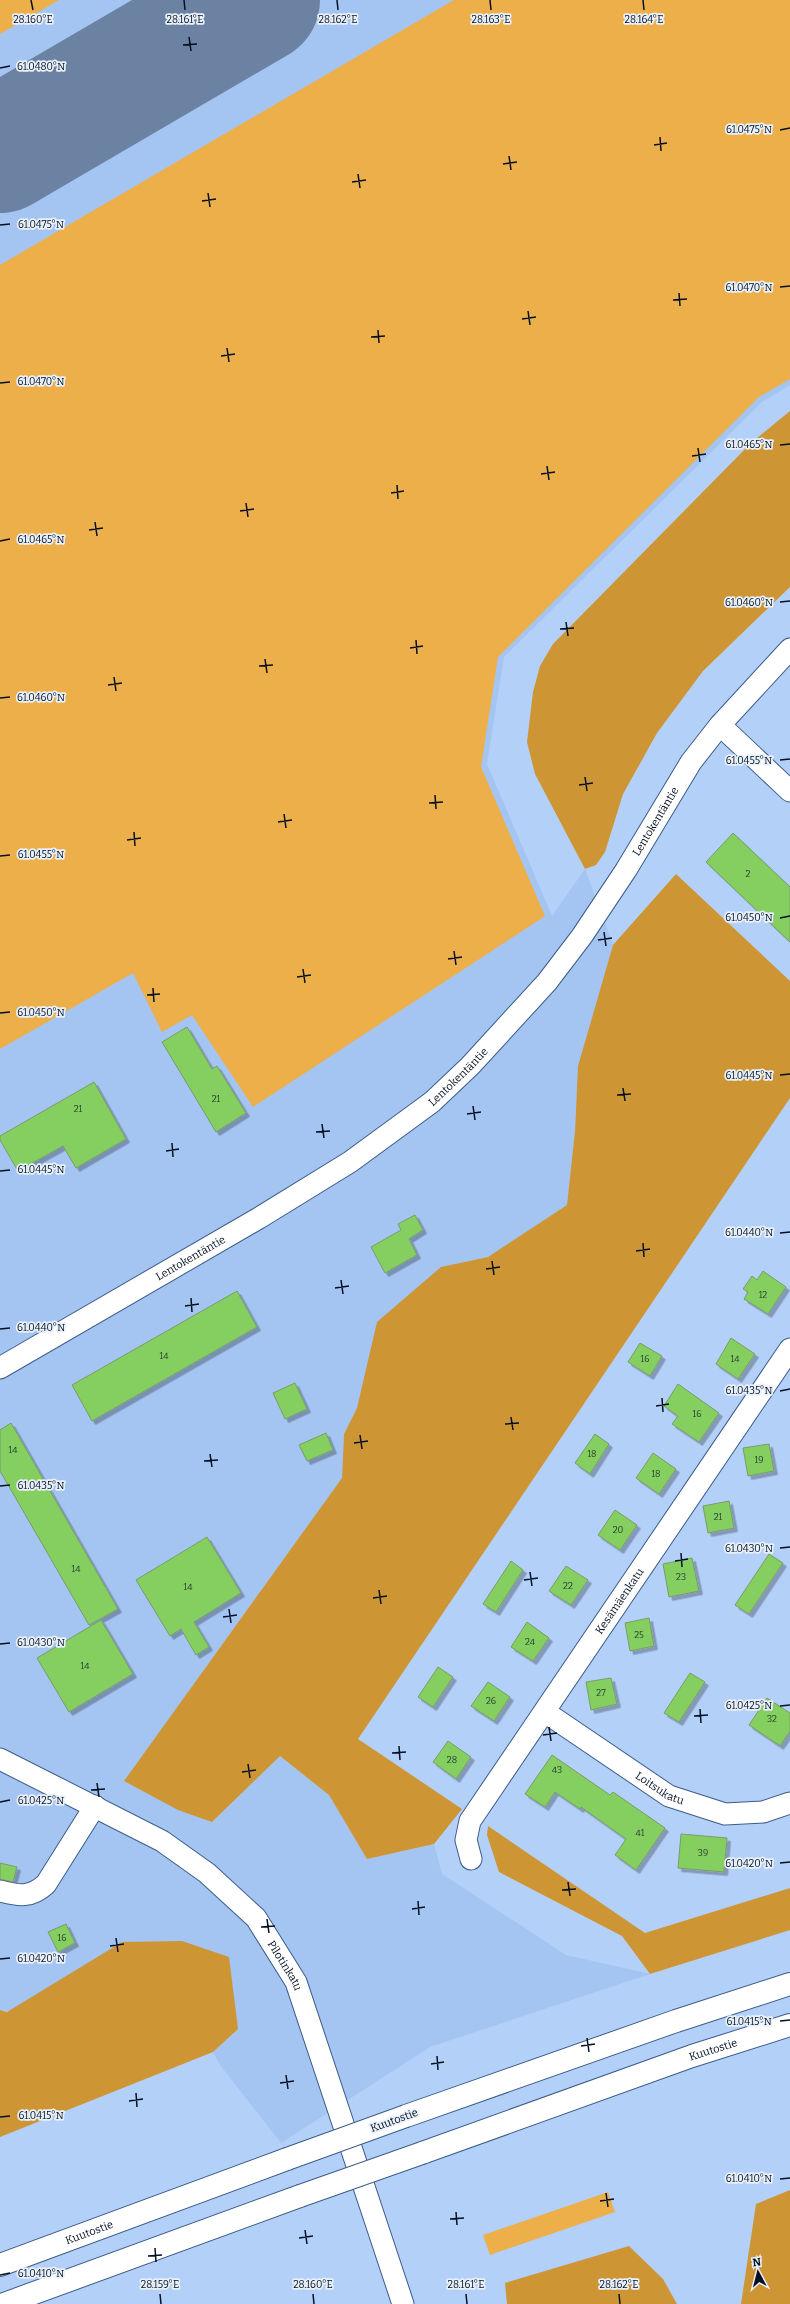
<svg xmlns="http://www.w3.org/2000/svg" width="790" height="2304" viewBox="0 0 790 2304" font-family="Bitter,serif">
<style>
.built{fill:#a4c4f1}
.green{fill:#edaf4a}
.forest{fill:#ce9534}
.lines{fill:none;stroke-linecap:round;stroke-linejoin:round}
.runway{stroke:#6c82a2;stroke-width:126}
.building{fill:#85ce61;stroke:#799c6a;filter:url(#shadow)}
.minor-casing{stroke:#3c5c88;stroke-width:23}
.highway-casing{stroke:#3c5c88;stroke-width:24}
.minor{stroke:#fff;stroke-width:21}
.highway{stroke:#fff;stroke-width:22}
.highway-bridge-casing{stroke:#3c5c88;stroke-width:24;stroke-linecap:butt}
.highway-bridge{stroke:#fff;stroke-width:22}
.ticks{fill:none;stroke:#051122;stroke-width:1.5}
.labels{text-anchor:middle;stroke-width:3.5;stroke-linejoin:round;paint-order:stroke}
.number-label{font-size:9px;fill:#254032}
.street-label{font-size:11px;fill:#051122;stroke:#e8f0fa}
.ticks-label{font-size:10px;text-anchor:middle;fill:#051122;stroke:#e8f0fa;stroke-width:3.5;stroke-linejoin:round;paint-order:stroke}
</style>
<defs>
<filter id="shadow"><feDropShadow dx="3.5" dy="3.5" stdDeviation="0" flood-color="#0004"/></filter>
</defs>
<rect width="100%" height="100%" fill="#b3d0f9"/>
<path class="built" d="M0 0H790V385L762 402 504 657 487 764 552 916 585 869 613 945 578 1066 575 1131 567 1205 488 1257 441 1267 357 1408 344 1434 342 1478 124 1781 212 1822 280 1756 329 1795 367 1859 434 1844 442 1874 566 1955 650 1974 430 2047 281 2143 220 2065 213 2052 238 2029 0 2010Z"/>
<path class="green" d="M0 0H59L0 34Z
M454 0H790V379L759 397 498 657 481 767 545 916 253 1107 192 1015 162 1032 133 973 0 1049V265Z
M608 2192 615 2212 490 2255 483 2235Z"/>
<path class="forest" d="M790 411V587L703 671 657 733 623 794 605 852 596 865 585 869 535 774 527 742 533 692 540 666 553 644 751 443Z
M676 874 790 981V1098L358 1739 462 1809 434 1844 367 1859 329 1795 280 1756 212 1822 178 1810 124 1781 342 1478 344 1434 357 1408 377 1322 441 1267 488 1257 567 1205 575 1131 578 1066 613 945Z
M488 1826 645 1933 790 1888V1930L650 1974 622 1936 499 1872 487 1835Z
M182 1941 229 1957 238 2029 213 2052 0 2137V2010L7 2012 122 1942Z
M790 2190V2304H741L756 2204Z
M629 2246 663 2279 677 2304H507L505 2283Z"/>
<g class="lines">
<path class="runway" d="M0 150 257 0"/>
</g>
<path class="building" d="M733 833 790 887V942L706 862Z
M187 1027 212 1069 217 1066 246 1113 216 1132 162 1042Z
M94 1082 126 1139 76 1168 63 1146 18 1171 0 1140V1136Z
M415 1215 423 1230 409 1239 417 1255 385 1273 371 1247 401 1230 398 1224Z
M763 1271 786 1287 768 1314 744 1299 748 1292 743 1289 752 1276 757 1280Z
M237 1291 257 1327 92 1421 72 1385Z
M731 1338 755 1354 738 1379 716 1364Z
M640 1343 662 1356 650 1376 628 1362Z
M295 1383 307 1409 285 1419 273 1393Z
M678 1384 719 1413 699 1442 672 1424 678 1416 664 1406Z
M11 1423 118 1609 89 1625 0 1471V1430Z
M326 1433 333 1450 307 1461 299 1445Z
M595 1434 609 1444 590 1474 575 1463Z
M769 1444 774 1471 748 1476 743 1448Z
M653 1453 676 1469 659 1494 636 1478Z
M729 1501 734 1528 708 1533 703 1506Z
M615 1510 637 1525 620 1550 598 1535Z
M207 1537 241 1593 194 1622 209 1647 196 1655 181 1629 170 1636 136 1580Z
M769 1554 783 1563 749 1614 735 1605Z
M692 1558 699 1591 669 1597 663 1564Z
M511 1561 523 1570 496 1612 483 1604Z
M566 1566 588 1580 571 1605 549 1591Z
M649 1618 654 1646 630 1651 625 1623Z
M101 1620 133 1674 69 1712 37 1658Z
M527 1622 549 1638 533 1661 511 1647Z
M438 1667 453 1677 433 1707 418 1697Z
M690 1673 705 1682 679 1722 664 1713Z
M611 1678 617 1704 591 1710 586 1682Z
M488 1682 510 1697 494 1721 471 1706Z
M767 1698 790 1713V1731L780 1746 749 1725Z
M448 1741 471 1757 456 1779 433 1762Z
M552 1755 610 1795 613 1792 665 1828 636 1870 615 1855 626 1839 581 1807 580 1809 555 1792 545 1807 525 1794Z
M681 1834 727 1838 724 1872 678 1868Z
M0 1863 17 1867 13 1882 0 1879Z
M66 1924 75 1943 58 1952 48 1932Z"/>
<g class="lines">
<defs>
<g id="minor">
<path d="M720 725 790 791"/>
<path id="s1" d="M0 1368 259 1218 350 1162 432 1102 470 1066 547 982 582 936 626 870 691 762 720 725 790 649"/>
<path id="s2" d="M545 1712 669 1796 725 1814 763 1812 790 1803"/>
<path id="s3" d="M0 1759 162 1841 207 1873 256 1918 296 1982 403 2304"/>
<path id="s4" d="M471 1859 466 1840 470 1821 790 1349"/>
<path d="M0 1891C19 1896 31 1898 46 1884L95 1806"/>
</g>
<g id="highway">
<path d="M406 2116 676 2021 790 1984"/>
<path id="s5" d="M422 2153 692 2056 790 2025"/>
<path id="s6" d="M0 2265 287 2159"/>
<path d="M4 2304 300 2196"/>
</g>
</defs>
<use href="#minor" class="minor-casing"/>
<use href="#highway" class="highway-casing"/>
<use href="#minor" class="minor"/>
<use href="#highway" class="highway"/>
<defs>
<path id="highway-bridge" d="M287 2159 406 2116
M300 2196 422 2153"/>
</defs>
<use href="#highway-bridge" class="highway-bridge-casing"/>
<use href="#highway-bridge" class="highway-bridge"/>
</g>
<path class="ticks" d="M31 0 33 10M184 0 185 10M337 0 338 10M490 0 491 10M643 0 644 10M189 37 191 51M183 45 197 44M0 68 10 66M780 130 790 128M660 137 661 151M654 145 667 143M509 156 511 170M503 164 517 162M358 174 360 188M352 182 366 180M208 193 210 207M202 201 216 199M0 225 10 224M780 287 790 286M679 293 680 306M673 300 687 299M528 311 530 325M522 319 536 317M378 330 379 343M371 337 385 336M227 348 229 362M221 356 235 354M0 383 10 382M780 445 790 444M698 448 700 462M692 456 706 454M547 466 549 480M541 474 555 472M397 485 398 499M391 493 404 491M246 503 248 517M240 511 254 509M95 522 97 536M89 530 103 528M0 541 10 539M780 602 790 601M566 622 568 636M560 629 574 628M416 640 417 654M410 648 423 646M265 659 267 673M259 666 273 665M114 677 116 691M108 685 122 683M0 698 10 697M780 760 790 759M585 777 587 791M579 785 593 783M435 795 436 809M429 803 443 802M284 814 286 828M278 822 292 820M134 832 135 846M127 840 141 838M0 856 10 855M780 918 790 916M604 932 606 946M598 940 612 938M454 951 456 965M448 959 462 957M303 969 305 983M297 977 311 975M153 988 154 1002M147 995 160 994M0 1013 10 1012M780 1075 790 1074M623 1088 625 1101M617 1095 631 1094M473 1106 475 1120M467 1114 481 1112M322 1124 324 1138M316 1132 330 1131M172 1143 173 1157M166 1151 179 1149M0 1171 10 1170M780 1233 790 1232M643 1243 644 1257M636 1251 650 1249M492 1261 494 1275M486 1269 500 1267M341 1280 343 1294M335 1288 349 1286M191 1298 192 1312M185 1306 199 1304M0 1329 10 1328M780 1391 790 1389M662 1398 663 1412M656 1406 669 1404M511 1417 513 1430M505 1424 519 1423M360 1435 362 1449M354 1443 368 1441M210 1454 212 1467M204 1461 218 1460M0 1486 10 1485M780 1548 790 1547M681 1553 682 1567M675 1561 688 1559M530 1572 532 1586M524 1580 538 1578M379 1590 381 1604M373 1598 387 1596M229 1609 231 1623M223 1617 237 1615M0 1644 10 1643M780 1706 790 1705M700 1709 701 1723M694 1716 708 1715M549 1727 551 1741M543 1735 557 1733M399 1746 400 1760M392 1753 406 1752M248 1764 250 1778M242 1772 256 1770M97 1783 99 1797M91 1790 105 1789M0 1802 10 1800M780 1863 790 1862M568 1882 570 1896M562 1890 576 1889M418 1901 419 1915M412 1909 425 1907M267 1919 269 1933M261 1927 275 1926M116 1938 118 1952M110 1946 124 1944M0 1959 10 1958M780 2021 790 2020M587 2038 589 2052M581 2046 595 2044M437 2056 438 2070M431 2064 444 2062M286 2075 288 2089M280 2083 294 2081M136 2093 137 2107M129 2101 143 2099M0 2117 10 2116M780 2179 790 2178M606 2193 608 2207M600 2201 614 2199M456 2212 457 2225M450 2219 464 2218M305 2230 307 2244M299 2238 313 2236M155 2248 156 2262M148 2256 162 2255M0 2275 10 2273M160 2294 161 2304M313 2294 314 2304M466 2294 467 2304M619 2294 620 2304"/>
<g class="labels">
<g class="number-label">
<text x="748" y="877">2</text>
<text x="216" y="1102">21</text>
<text x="78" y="1112">21</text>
<text x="763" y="1298">12</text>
<text x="164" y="1359">14</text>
<text x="645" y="1362">16</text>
<text x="735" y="1362">14</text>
<text x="697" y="1417">16</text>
<text x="13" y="1453">14</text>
<text x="592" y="1457">18</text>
<text x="759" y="1463">19</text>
<text x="656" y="1477">18</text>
<text x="718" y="1520">21</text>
<text x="618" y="1533">20</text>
<text x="76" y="1572">14</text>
<text x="681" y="1580">23</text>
<text x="568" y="1589">22</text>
<text x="188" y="1590">14</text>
<text x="639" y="1638">25</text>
<text x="530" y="1645">24</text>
<text x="85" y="1669">14</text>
<text x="601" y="1696">27</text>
<text x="491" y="1704">26</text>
<text x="772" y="1722">32</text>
<text x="452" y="1763">28</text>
<text x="557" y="1773">43</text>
<text x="640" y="1836">41</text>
<text x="703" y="1856">39</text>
<text x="62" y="1941">16</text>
</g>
<g class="street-label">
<text dy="4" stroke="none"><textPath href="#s1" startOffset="868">Lentokentäntie</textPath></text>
<text dy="4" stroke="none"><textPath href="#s1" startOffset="544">Lentokentäntie</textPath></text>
<text dy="4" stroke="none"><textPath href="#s1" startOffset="220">Lentokentäntie</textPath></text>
<text dy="4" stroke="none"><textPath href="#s4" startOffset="305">Kesämäenkatu</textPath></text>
<text dy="4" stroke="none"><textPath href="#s2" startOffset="138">Loitsukatu</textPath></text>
<text dy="4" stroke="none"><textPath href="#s3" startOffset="359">Pilotinkatu</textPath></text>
<text dy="4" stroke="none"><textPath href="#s5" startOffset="309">Kuutostie</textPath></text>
<text transform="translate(394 2120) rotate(-20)" y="4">Kuutostie</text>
<text dy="4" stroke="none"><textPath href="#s6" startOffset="95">Kuutostie</textPath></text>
</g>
</g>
<g class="ticks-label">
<text x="33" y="23">28.160°E</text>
<text x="185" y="23">28.161°E</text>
<text x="338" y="23">28.162°E</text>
<text x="491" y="23">28.163°E</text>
<text x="644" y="23">28.164°E</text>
<text x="41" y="70">61.0480°N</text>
<text x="749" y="133">61.0475°N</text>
<text x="41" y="228">61.0475°N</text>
<text x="749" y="291">61.0470°N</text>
<text x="41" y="385">61.0470°N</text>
<text x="749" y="448">61.0465°N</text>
<text x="41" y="543">61.0465°N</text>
<text x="749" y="606">61.0460°N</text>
<text x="41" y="701">61.0460°N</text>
<text x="749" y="764">61.0455°N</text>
<text x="41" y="858">61.0455°N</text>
<text x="749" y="921">61.0450°N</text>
<text x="41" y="1016">61.0450°N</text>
<text x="749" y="1079">61.0445°N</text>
<text x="41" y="1173">61.0445°N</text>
<text x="749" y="1236">61.0440°N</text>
<text x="41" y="1331">61.0440°N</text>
<text x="749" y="1394">61.0435°N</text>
<text x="41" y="1489">61.0435°N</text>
<text x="749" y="1552">61.0430°N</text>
<text x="41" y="1646">61.0430°N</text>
<text x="749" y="1709">61.0425°N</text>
<text x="41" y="1804">61.0425°N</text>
<text x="749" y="1867">61.0420°N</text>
<text x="41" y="1962">61.0420°N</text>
<text x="749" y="2025">61.0415°N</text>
<text x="41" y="2119">61.0415°N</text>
<text x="749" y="2182">61.0410°N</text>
<text x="41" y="2277">61.0410°N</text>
<text x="160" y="2288">28.159°E</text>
<text x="313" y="2288">28.160°E</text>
<text x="466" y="2288">28.161°E</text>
<text x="619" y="2288">28.162°E</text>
</g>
<g transform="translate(758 2272) rotate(353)" stroke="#e8f0fa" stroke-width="3" paint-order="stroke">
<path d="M0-3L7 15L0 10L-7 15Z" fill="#051122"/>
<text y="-6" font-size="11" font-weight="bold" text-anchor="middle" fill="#051122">N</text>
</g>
</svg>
